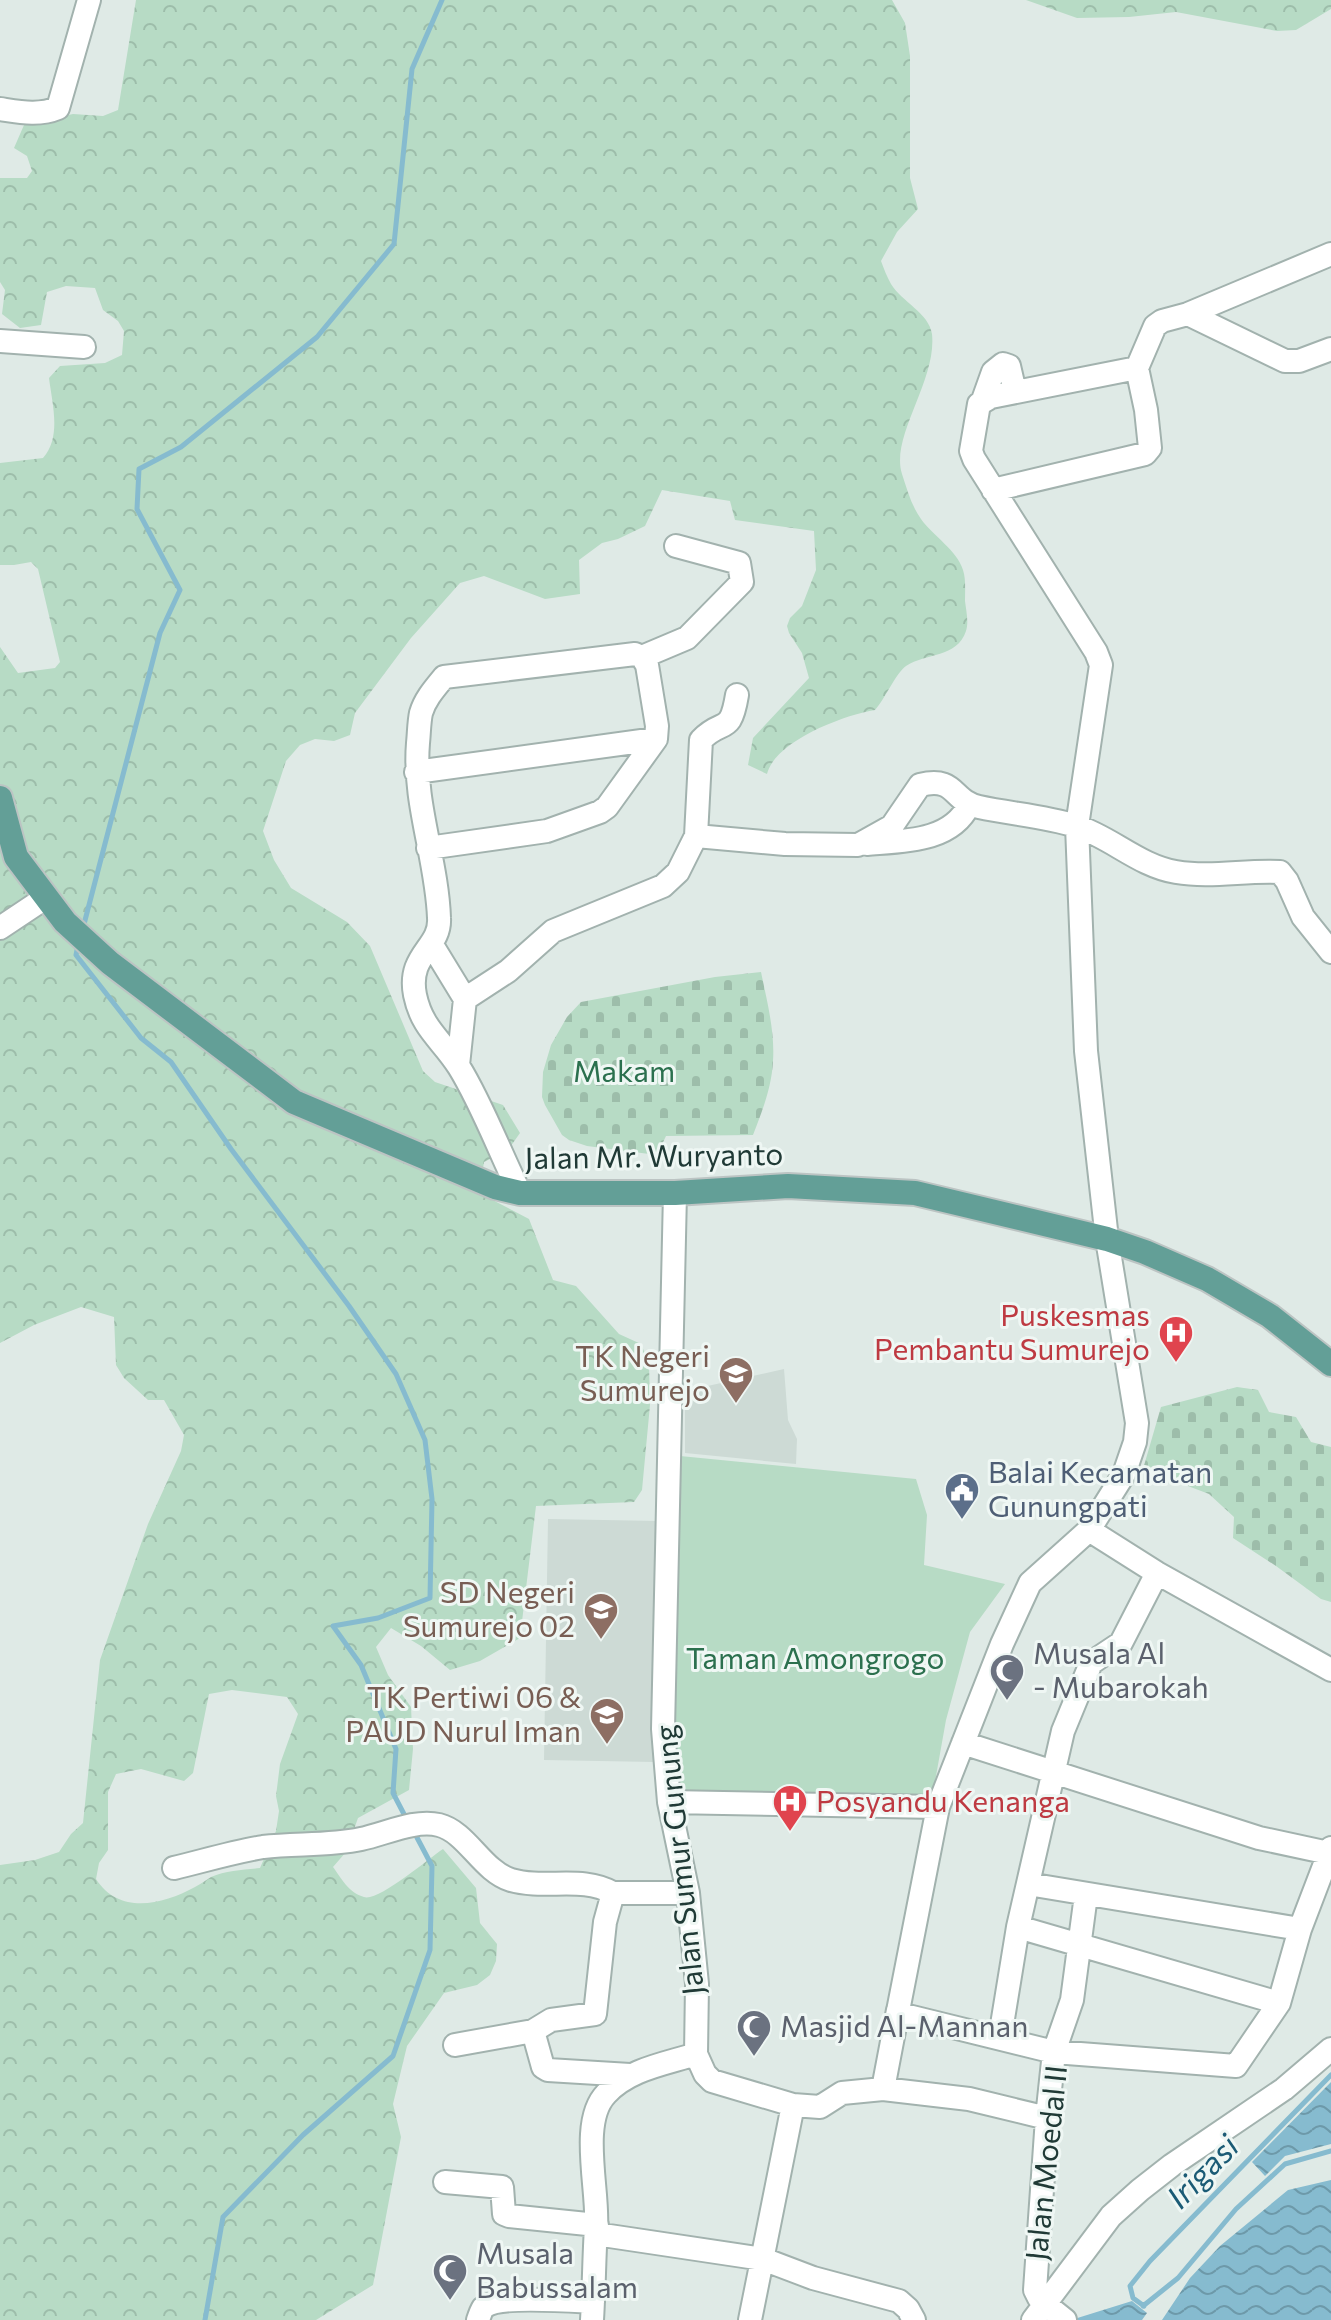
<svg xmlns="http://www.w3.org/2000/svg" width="1331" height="2320" viewBox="0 0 1331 2320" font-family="Commissioner,sans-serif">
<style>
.built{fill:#cddad5}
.green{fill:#b7dbc5}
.forest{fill:url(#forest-crowns);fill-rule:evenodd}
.cemetery{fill:url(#cemetery-stones)}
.water{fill:url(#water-waves)}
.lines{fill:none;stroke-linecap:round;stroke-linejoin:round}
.stream{stroke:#86bbcf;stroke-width:5}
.minor-casing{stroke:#a2b2ae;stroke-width:26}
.major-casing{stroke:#bcc4c3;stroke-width:28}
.minor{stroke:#fff;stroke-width:22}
.major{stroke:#639f97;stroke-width:24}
.labels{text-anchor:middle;stroke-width:6;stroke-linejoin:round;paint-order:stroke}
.park-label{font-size:30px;fill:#2b704e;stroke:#eff7f4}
.street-label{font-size:30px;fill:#203a36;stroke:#eff7f4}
.health-label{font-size:30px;fill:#be3a42;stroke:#eff7f4;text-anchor:end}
.education-label{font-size:30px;fill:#785e54;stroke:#eff7f4;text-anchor:end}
.service-label{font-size:30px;fill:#4e5e75;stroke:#eff7f4;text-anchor:start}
.worship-label{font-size:30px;fill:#5b616d;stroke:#eff7f4;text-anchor:start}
.water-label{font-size:32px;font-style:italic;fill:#1b5b75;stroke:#eff7f4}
</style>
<defs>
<pattern id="forest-crowns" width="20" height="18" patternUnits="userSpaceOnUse" patternTransform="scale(2)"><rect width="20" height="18" fill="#b7dbc5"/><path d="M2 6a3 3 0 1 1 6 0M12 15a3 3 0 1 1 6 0" fill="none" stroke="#9dbdaa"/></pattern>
<pattern id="cemetery-stones" width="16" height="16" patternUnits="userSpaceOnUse" patternTransform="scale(2)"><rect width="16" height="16" fill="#b7dbc5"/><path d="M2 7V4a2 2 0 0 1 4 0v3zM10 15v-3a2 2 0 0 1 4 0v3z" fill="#9dbdaa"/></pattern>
<pattern id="water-waves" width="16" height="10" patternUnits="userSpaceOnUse" patternTransform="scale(2)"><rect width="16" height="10" fill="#86bbcf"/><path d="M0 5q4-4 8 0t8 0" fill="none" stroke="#6d99a9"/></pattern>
</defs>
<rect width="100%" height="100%" fill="#dfeae6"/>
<path class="built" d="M784 1369 788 1420 797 1439 796 1464 685 1453V1391Z
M548 1519 659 1521 654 1762 544 1760Z"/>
<path class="green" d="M680 1456 916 1479 927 1515 924 1565 1005 1584 970 1632 946 1720 931 1804 676 1795 671 1749Z"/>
<path class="forest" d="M136 0H892L905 23 910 56V178L918 209 897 232 881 261C884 269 887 277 891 284 902 302 929 313 932 334 937 381 890 436 902 474 907 489 911 505 921 519 933 536 957 550 963 570 966 579 965 591 965 601 966 610 969 622 966 631 957 658 926 653 906 666 896 673 885 699 875 710 844 715 775 741 767 774L748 765 753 738 809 678 802 653 789 633 787 626 790 618 802 606 816 570 814 531 735 520 730 501 662 490 645 526 618 539 602 543 579 560 580 594 545 599 484 576 460 583 411 638 355 713 350 735 334 741 315 739 300 745 286 761 263 831 274 860 291 888 347 922 370 946 423 1071 435 1082 503 1105 520 1133 508 1150 484 1162 479 1193 529 1219 553 1280 576 1286 619 1334 641 1344 649 1363 650 1405 642 1490 634 1502 536 1506 520 1638 480 1661 450 1670 421 1646 391 1628 376 1647 388 1675 411 1707 413 1749 409 1790 358 1818 346 1852 333 1867C341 1878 349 1893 364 1897 378 1902 428 1859 443 1849L476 1888 480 1923 497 1944 496 1961 490 1975 477 1985 444 1993 407 2046 393 2104 401 2137 373 2285 316 2320H0V1865L35 1860 59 1852 71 1834 83 1823 100 1660 148 1524 181 1451 184 1435 164 1400H148L124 1378 116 1365 114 1317 81 1307 34 1325 0 1343V647L18 673 55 668 60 662 38 569 31 562 14 565H0V463L43 458C62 437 52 403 49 378L60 366 105 363 122 355 124 331 118 321 103 310 95 288 66 286 47 292 41 325 20 328 2 314 5 290 0 282V178H27L32 171 27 156 14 148 24 125 73 114 103 116 118 110ZM232 1690 287 1697 298 1714 280 1764 276 1796 279 1811 276 1831 260 1868C245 1870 226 1870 211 1877 206 1880 201 1884 195 1887 162 1905 119 1915 96 1879L99 1863 108 1850V1792L116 1774 141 1769 184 1781 193 1773 209 1694Z
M1026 0H1331V9L1296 30 1277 31 1176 12 1129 17 1077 18Z"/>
<path class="cemetery" d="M761 972C767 1001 775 1032 773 1061 772 1086 762 1112 753 1135L666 1136 657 1155 587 1146 569 1140 562 1135 545 1105 542 1097 543 1072 551 1045 567 1017 581 1002 715 977Z
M1237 1387 1258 1390 1269 1412 1296 1417 1311 1442 1331 1447V1602L1321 1599 1276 1566 1233 1538 1234 1517 1209 1494 1143 1469 1161 1407Z"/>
<path class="water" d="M1331 2082V2144L1285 2156 1265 2176 1252 2162Z
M1331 2180V2320H1162L1190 2278 1220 2246 1288 2190Z
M1132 2301 1147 2313 1142 2320H1071Z"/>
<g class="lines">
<path class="stream" d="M83 928 160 633 180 590 137 509 139 469 181 447 317 337 394 244 412 69 442 0
M78 945 76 955 141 1038 171 1062 231 1149 349 1306 396 1374 425 1440 432 1499 430 1598 378 1618 333 1626 361 1665 396 1749 393 1793 406 1818
M1143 2306 1178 2278 1236 2209 1285 2164 1331 2151
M1144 2306 1133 2298 1130 2286 1150 2261 1331 2075
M205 2320 223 2217 303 2135 393 2056 430 1950 432 1866 413 1830"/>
<defs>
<path id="minor" d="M0 109C20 112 39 116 58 108L89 0
M1331 254 1188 314 1162 321 1155 326 1137 368 991 397 979 404 971 451 974 459 1096 652 1101 665 1077 826 1086 1051 1107 1239 1137 1423 1135 1442 1124 1474 1089 1530 1030 1583 1002 1644 938 1807 898 2011 900 2014 1054 2052 1236 2066 1279 2003 1300 1929 1331 1848
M1188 314 1285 361H1299L1331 349
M0 341 84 347
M983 400 993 372 1003 364 1009 366 1015 392
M993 490 1145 454 1150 448 1146 410 1137 368
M642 657 687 638 742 582 739 563 676 546
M416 772 656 739
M696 836 701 740C723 717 730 737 737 695
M867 844C904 841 951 842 969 805
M428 848 547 831 600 812 607 807 656 739 657 726 647 665 642 657 635 654 444 677C435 688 425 699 421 713 419 722 419 734 418 743 413 803 437 859 439 918 441 948 407 954 415 995 422 1029 442 1040 459 1067 482 1104 500 1153 520 1193
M0 928 45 898
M432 945 465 999
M458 1065 465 999 508 971 553 931 663 886 678 872 696 836 785 844 858 845 892 826 920 785C957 776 951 801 979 807 1011 814 1045 816 1076 826 1111 837 1139 866 1176 872 1211 878 1245 870 1280 872L1287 881 1303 917 1331 952
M1089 1530 1157 1573 1331 1670
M963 1743 1259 1838 1329 1853
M669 1802 938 1807
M174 1868C203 1861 233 1852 263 1847 295 1843 329 1846 361 1839 385 1834 415 1819 439 1825 467 1832 482 1871 511 1880 545 1890 582 1875 613 1893
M1028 1884 1300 1929
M1086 1895 1072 2000 1054 2052 1047 2118 1035 2290 1039 2298 1045 2304 1111 2216 1140 2190 1172 2165 1284 2089 1331 2049
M1018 1927 1279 2003
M533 2031 551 2020 595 2014 605 1922 613 1893H688
M1000 2037 1018 1927 1063 1731 1091 1663 1121 1643 1157 1573
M455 2045 533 2031 543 2067 548 2070 630 2075
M696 2054 705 2074 712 2081 793 2105 750 2320
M883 2089 898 2010
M793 2105 820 2107 842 2093 883 2089 969 2099 1047 2118
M445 2182 502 2187 504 2214 509 2216 597 2225
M596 2234 763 2259 813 2278 899 2301 908 2309 914 2320
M478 2320C479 2317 481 2311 483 2308 496 2295 573 2301 593 2302
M592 2320C594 2289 594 2258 596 2227 599 2191 579 2122 606 2094 629 2069 665 2064 696 2054L697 1984 688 1893 669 1802 663 1729 675 1193
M1033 2320 1045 2304 1065 2320"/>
<path id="major" d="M0 798 16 857 65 922 110 963 294 1102 495 1187 520 1193H675L788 1186 915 1193 1107 1239 1145 1252 1207 1279 1270 1316 1331 1364"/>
</defs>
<use href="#minor" class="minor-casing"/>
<use href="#major" class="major-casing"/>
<use href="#minor" class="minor"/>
<use href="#major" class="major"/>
</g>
<defs>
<symbol id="hospital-pin" viewBox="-11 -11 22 30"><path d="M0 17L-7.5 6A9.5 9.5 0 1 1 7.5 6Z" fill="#e0444e" stroke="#eff7f4"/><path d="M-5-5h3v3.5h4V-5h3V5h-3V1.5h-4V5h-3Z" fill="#fff"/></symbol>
<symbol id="school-pin" viewBox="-11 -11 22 30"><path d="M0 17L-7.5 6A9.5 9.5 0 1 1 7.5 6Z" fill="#8d6e63" stroke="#eff7f4"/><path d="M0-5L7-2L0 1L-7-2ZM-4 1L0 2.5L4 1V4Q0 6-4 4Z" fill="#fff"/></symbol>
<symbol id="civic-pin" viewBox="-11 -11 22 30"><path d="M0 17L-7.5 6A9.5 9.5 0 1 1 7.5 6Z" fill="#5c6f8a" stroke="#eff7f4"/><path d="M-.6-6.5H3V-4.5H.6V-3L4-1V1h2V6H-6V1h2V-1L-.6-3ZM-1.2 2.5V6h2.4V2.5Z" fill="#fff"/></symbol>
<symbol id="mosque-pin" viewBox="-11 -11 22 30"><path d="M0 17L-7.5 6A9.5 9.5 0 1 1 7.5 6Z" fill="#6b7280" stroke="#eff7f4"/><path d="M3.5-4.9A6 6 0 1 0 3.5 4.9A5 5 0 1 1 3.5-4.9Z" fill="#fff"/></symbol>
</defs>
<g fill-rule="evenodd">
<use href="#hospital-pin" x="1156" y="1313" width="40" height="54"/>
<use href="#school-pin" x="716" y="1354" width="40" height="54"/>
<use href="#civic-pin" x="942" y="1470" width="40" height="54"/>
<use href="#school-pin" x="581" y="1590" width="40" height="54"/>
<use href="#mosque-pin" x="987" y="1651" width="40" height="54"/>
<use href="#school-pin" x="587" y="1695" width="40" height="54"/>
<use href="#hospital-pin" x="770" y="1782" width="40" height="54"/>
<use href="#mosque-pin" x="734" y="2007" width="40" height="54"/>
<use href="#mosque-pin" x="430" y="2251" width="40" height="54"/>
</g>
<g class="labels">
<g class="park-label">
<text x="624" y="1082">Makam</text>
<text x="815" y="1669">Taman Amongrogo</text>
</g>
<g class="street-label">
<text transform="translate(654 1157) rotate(-1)" y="10">Jalan Mr. Wuryanto</text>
<text transform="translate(680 1860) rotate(-96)" y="10">Jalan Sumur Gunung</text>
<text transform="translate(1047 2163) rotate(-84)" y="10">Jalan Moedal II</text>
</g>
<g class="health-label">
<text x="1150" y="1326">Puskesmas<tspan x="1150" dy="34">Pembantu Sumurejo</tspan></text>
<text x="816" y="1812" text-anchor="start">Posyandu Kenanga</text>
</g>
<g class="education-label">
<text x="710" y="1367">TK Negeri<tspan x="710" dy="34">Sumurejo</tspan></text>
<text x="575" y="1603">SD Negeri<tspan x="575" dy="34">Sumurejo 02</tspan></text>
<text x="581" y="1708">TK Pertiwi 06 &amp;<tspan x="581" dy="34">PAUD Nurul Iman</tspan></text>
</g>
<g class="service-label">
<text x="988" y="1483">Balai Kecamatan<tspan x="988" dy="34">Gunungpati</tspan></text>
</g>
<g class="worship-label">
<text x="1033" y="1664">Musala Al<tspan x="1033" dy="34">- Mubarokah</tspan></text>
<text x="780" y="2037">Masjid Al-Mannan</text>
<text x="476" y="2264">Musala<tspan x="476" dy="34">Babussalam</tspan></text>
</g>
<g class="water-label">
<text transform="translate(1203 2172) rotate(-46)" y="11">Irigasi</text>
</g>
</g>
</svg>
